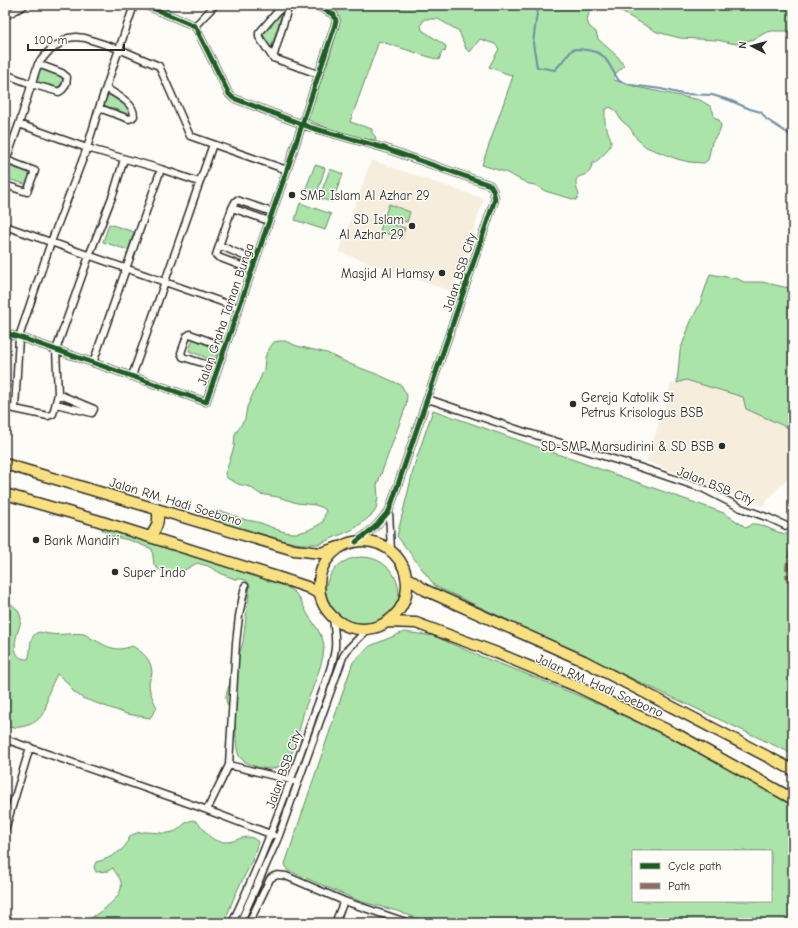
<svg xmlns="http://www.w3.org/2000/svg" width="798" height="928" viewBox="0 0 798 928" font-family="'Comic Neue',sans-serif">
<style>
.built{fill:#f7eddc}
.green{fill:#aae4a8;stroke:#6a886a;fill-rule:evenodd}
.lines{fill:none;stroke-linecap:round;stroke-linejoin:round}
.stream{stroke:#6e8ea7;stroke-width:2}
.street-casing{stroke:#2b2b2b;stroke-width:9}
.primary-casing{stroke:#2b2b2b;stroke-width:13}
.street{stroke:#fdfcf7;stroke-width:6}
.primary{stroke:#f9e181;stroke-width:10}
.quiet{stroke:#8d6e63;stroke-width:4;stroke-dasharray:8 4;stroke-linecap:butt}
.cycleway-casing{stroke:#fdfcf7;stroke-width:8}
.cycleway{stroke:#1b5e20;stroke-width:5}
.poi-dot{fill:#2b2b2b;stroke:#fdfcf7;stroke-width:1.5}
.labels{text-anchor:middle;stroke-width:3;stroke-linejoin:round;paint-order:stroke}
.poi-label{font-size:13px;fill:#2b2b2b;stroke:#fdfcf7;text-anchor:start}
.street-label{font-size:13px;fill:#2b2b2b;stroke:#fdfcf7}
</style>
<rect width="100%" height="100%" fill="#fdfcf7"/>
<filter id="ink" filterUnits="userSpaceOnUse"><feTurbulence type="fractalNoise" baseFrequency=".025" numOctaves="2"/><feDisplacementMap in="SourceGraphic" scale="8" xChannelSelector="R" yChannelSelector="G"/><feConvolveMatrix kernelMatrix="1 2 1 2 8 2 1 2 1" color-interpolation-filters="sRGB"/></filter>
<g filter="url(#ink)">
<path class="built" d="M371 160 484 199 452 292 339 252Z
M686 380 743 397 747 409 793 430V472L762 506 646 461 661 418 671 383H677Z"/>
<path class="green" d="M328 5H793V31H771L765 33 754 39 736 44 717 40 680 38 657 32 616 9 598 6 593 9 589 13 587 20 589 26 596 32 598 39 618 57 624 66 615 74 614 80 641 88 700 100 710 106 713 111 714 117 719 120 721 126 719 132 712 142 708 160 704 163 689 162 677 159 646 147 637 139 630 128 621 120 615 110 610 107 605 110C605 116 604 124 607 129 612 143 614 142 604 154 600 158 598 161 592 164 590 184 568 166 579 195L576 200 545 191 535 185 529 184 505 172 482 165 513 76 489 67 499 49 495 44 480 39 470 52 466 49 459 31 438 19H424L421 25 422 30 446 46 445 52 442 51 439 60 379 41 350 122 372 129V133L375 136 376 140C359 140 323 128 307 119L329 58 340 21 333 9Z
M282 13 271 48 262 33Z
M41 69 63 76 62 83 58 87 38 82V74Z
M108 94 124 101 131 112 129 115 104 105Z
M315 165 325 168 316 197 304 193Z
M8 166 31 173 28 185 5 178Z
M330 169 343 174 332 202 319 198Z
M300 203 331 214 325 230 295 220Z
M389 204 410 212 407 222 385 215Z
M383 221 405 228 401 239 380 231Z
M109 224 134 232 128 250 103 242Z
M710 274 738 279 744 282H762L793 289V430L746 409 743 397 686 380 677 383 680 351 691 321 700 304Z
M193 339 219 350 215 361 189 351Z
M279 341H285L297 346 327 353 350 364 379 375 401 385 407 395 406 406 377 485 378 497 376 509 373 514 354 529 319 544H301L271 539 248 530 214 521 211 516C221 506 232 516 243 519 249 521 255 521 261 523 272 527 282 533 294 533 304 533 316 527 323 522L326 510 321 507 315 505 297 503 278 497 260 494 250 487 238 484 227 478 225 474 234 447 235 434 245 419 247 407 264 370 265 358 267 352 274 342Z
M433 410 724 513 747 528 751 524C763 523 771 531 782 533 785 534 788 534 791 535L793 533V754L435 586 397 536 415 463Z
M105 527 262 576C273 581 285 584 294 592 301 598 304 608 308 615 313 622 318 629 321 636 323 640 324 643 324 648 323 666 310 693 304 711 301 723 294 755 286 763 283 765 276 768 272 769 263 769 244 765 239 756 235 747 237 730 234 720 232 709 225 707 226 695L243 642 250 585 246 580 241 579H235L224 575 208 566 197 563 181 572 163 571 158 569 154 565 152 549 129 540 110 536 103 531 102 528Z
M325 594a37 37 0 1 1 74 0a37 37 0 1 1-74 0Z
M5 601C13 604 20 610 21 619 21 623 19 627 18 631 14 642 12 660 28 659 32 651 28 640 35 634 39 630 45 634 50 634 60 636 75 632 84 634 87 635 91 639 95 640 109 648 117 652 132 646 143 652 151 659 152 672 152 676 149 680 149 684 149 692 154 701 157 708L150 718 127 714 82 698 73 691 66 681 57 674C54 680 51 687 48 694 47 698 47 702 46 706 41 725 22 729 5 727Z
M404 632 434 636 477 655 524 673 601 705 682 744 793 803V923H430L397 911 359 901 287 870 285 864 353 662 370 646ZM633 851H771V901H633Z
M194 820C207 828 206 842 226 842 238 842 247 831 258 842L252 861 235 895 224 923H85C96 913 125 899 121 882 120 877 115 873 113 868L108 871 96 872 94 867 96 862C106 860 120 853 126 845 128 842 128 837 132 835 144 828 160 836 173 832 181 830 183 821 194 820Z"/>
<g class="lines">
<path class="stream" d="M538 5 533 43 537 67 555 70 573 49C606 50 603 55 619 81L631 85 661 89 682 94 712 95 729 100 750 109 761 112 766 119 792 136 793 139"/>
<defs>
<path id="street" d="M145 5 195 26 229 94 233 98 312 128 384 148 490 185 493 190 495 199 389 511 375 527 356 542
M289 5 273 58 318 74
M5 16 25 5
M195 26 215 5
M273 58 259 37V33L278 11 286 5
M5 74 31 84 59 92C65 89 67 83 67 77L62 73 38 64
M99 108 129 119 132 118 134 116C134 102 116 95 106 88
M19 124 87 148 161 169 199 182
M5 164 19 124 38 64 48 52 63 41 68 38 76 37 85 38 119 49 159 66 190 136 287 170
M5 185 27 192 35 171 6 160
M232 208 216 255 218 257 252 270
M269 221 232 208 235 202 237 200 272 212
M5 226 239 308
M219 245 255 261
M5 333 19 337 206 402 287 170 335 25 336 21 334 15 316 5
M93 363 161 169
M218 368 183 357 181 353 187 336 190 334 225 347
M132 376 213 144
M428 399 522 431 639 467 704 489 741 508 769 518 793 529
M56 404 92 413 94 409 58 394
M5 407 48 416 53 414 58 394 56 350 89 256 114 192 124 159
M15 409 19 337 51 242 87 148 99 108 134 5
M389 511 391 551
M5 739 199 807 273 835
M229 765 236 643 239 616 245 586
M207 810 229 765 295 781
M5 830 30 747
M232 923C263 858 287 791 311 723 318 701 333 669 335 648 336 637 334 628 333 618
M240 923 278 838 343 657 347 650 368 629
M249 923 270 879C275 874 280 875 286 876L344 901 409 923
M335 923 344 901"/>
<path id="primary" d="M5 464 294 550 321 553 339 547
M5 494 96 520 280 578 307 587 320 594
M150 537C157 528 160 520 157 509
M319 585a44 44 0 1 1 88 0a44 44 0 1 1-88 0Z
M406 577 425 590 584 661 793 770
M386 622 416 623 497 653 576 686 680 736 793 799"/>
</defs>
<use href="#street" class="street-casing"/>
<use href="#primary" class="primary-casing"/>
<use href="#street" class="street"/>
<use href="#primary" class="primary"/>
<path class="quiet" d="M789 527C798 547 786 555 787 574 787 580 791 587 793 593"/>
<defs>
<path id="cycleway" d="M145 5 195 26 229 94 233 98 312 128 384 148 490 185 493 190 495 199 389 511 375 527 356 542
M5 333 19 337 206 402 287 170 335 25 336 21 334 15 316 5"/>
</defs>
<use href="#cycleway" class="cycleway-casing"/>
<use href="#cycleway" class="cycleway"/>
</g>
</g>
<g class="poi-dot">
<circle cx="292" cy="195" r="4"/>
<circle cx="412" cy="226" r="4"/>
<circle cx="442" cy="273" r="4"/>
<circle cx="573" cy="404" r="4"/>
<circle cx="722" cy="446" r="4"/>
<circle cx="36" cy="540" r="4"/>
<circle cx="115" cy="572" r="4"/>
</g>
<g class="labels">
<g class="poi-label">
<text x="300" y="200">SMP Islam Al Azhar 29</text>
<text x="404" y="224" text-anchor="end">SD Islam<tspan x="404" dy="15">Al Azhar 29</tspan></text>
<text x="434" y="278" text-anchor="end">Masjid Al Hamsy</text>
<text x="581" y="402">Gereja Katolik St<tspan x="581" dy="15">Petrus Krisologus BSB</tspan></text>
<text x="714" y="451" text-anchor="end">SD-SMP Marsudirini &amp; SD BSB</text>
<text x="44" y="545">Bank Mandiri</text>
<text x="123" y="577">Super Indo</text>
</g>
<g class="street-label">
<text transform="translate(459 272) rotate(-72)" y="5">Jalan BSB City</text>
<text transform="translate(225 314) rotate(-71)" y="5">Jalan Graha Taman Bunga</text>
<text transform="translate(716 485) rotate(22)" y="5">Jalan BSB City</text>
<text transform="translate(176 501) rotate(17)" y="5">Jalan RM. Hadi Soebono</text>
<text transform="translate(600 685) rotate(24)" y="5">Jalan RM. Hadi Soebono</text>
<text transform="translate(283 769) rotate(-70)" y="5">Jalan BSB City</text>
</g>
</g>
<rect width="798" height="928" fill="none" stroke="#fdfcf7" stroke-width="20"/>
<rect x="10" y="10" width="778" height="908" fill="none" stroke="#2b2b2b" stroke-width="1.5" filter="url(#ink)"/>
<rect x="632" y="850" width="140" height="52" fill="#fdfcf7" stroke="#a9a8a5"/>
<rect x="640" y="863" width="20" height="6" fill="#1b5e20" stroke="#a9a8a5"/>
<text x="668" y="870" font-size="12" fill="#2b2b2b">Cycle path</text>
<rect x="640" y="883" width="20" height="6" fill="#8d6e63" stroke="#a9a8a5"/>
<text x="668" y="890" font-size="12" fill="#2b2b2b">Path</text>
<g transform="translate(752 46) rotate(276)" stroke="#fdfcf7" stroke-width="3" paint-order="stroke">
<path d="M0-3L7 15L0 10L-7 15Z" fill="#2b2b2b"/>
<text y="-6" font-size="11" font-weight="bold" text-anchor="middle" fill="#2b2b2b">N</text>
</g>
<path d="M28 44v6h96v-6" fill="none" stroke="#2b2b2b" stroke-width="2"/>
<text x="34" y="44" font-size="12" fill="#2b2b2b" stroke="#fdfcf7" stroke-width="3" paint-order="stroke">100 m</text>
</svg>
